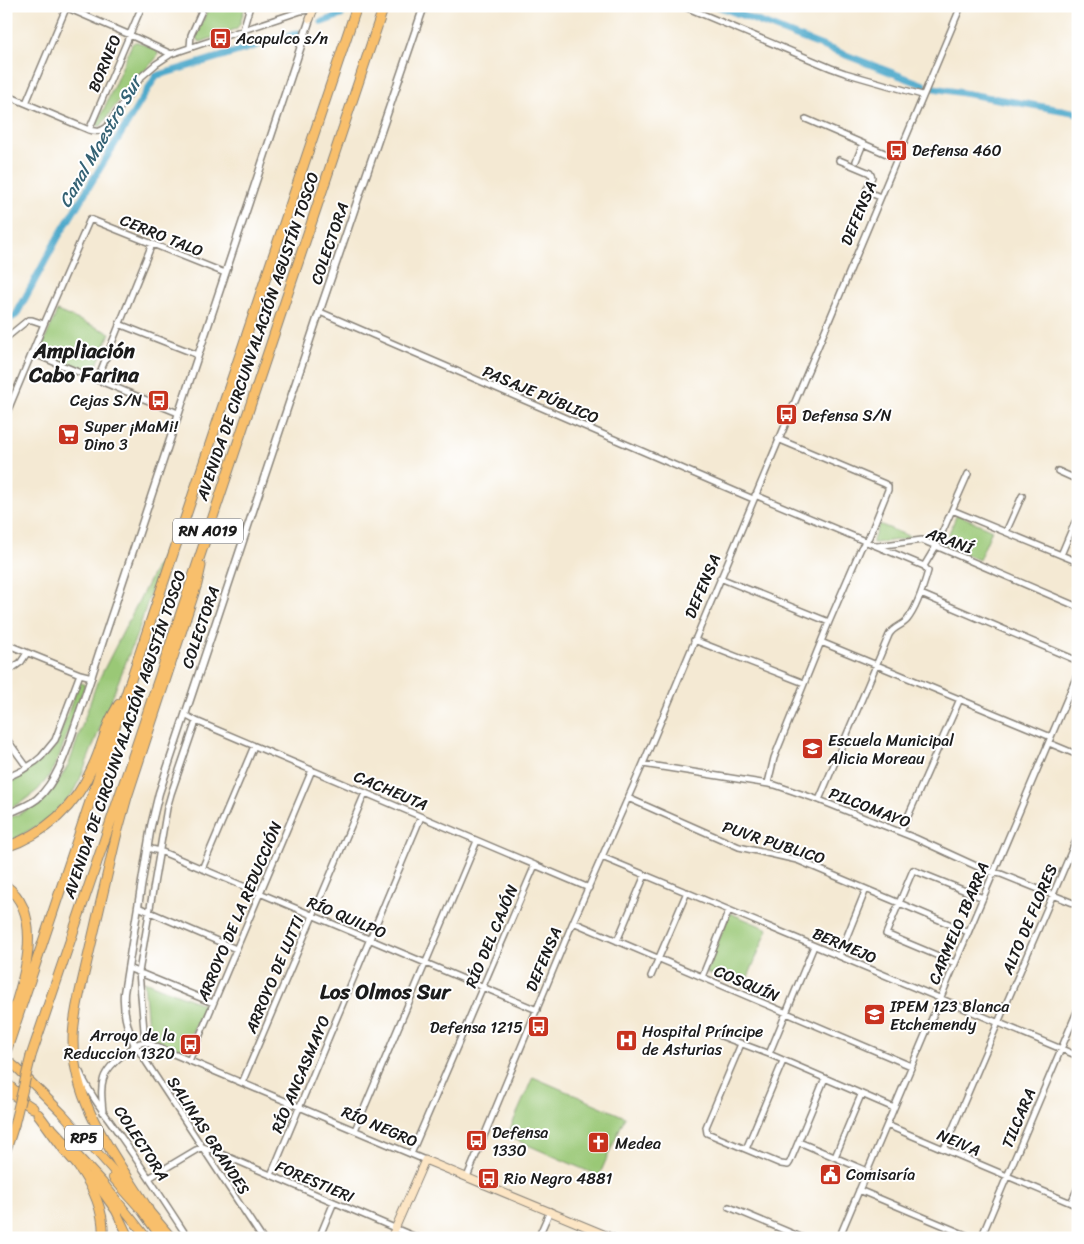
<svg xmlns="http://www.w3.org/2000/svg" width="1084" height="1244" viewBox="0 0 1084 1244" font-family="Sriracha,sans-serif">
<style>
.green{fill:#9ac876;stroke:#5b7249}
.lines{fill:none;stroke-linecap:round;stroke-linejoin:round}
.canal{stroke:#4da9cb;stroke-width:7}
.minor-casing{stroke:#888278;stroke-width:8}
.tertiary-casing{stroke:#888278;stroke-width:9}
.secondary-casing{stroke:#888278;stroke-width:9}
.primary-casing{stroke:#888278;stroke-width:10}
.motorway-casing{stroke:#888278;stroke-width:11}
.minor{stroke:#fff;stroke-width:5}
.tertiary{stroke:#fff;stroke-width:6}
.secondary{stroke:#fce5c4;stroke-width:7}
.primary{stroke:#f8bf6c;stroke-width:8}
.motorway{stroke:#f8bf6c;stroke-width:9}
.motorway-bridge-casing{stroke:#888278;stroke-width:11;stroke-linecap:butt}
.motorway-bridge{stroke:#f8bf6c;stroke-width:9}
.labels{text-anchor:middle;stroke-width:4;stroke-linejoin:round;paint-order:stroke}
.shield{fill:#fff;stroke:#606060;stroke-width:1}
.shield-label{font-size:15px;font-weight:bold;fill:#1c1c1c}
.poi-label{font-size:16px;fill:#1c1c1c;stroke:#fff;text-anchor:start}
.street-label{font-size:16px;fill:#1c1c1c;stroke:#fff}
.water-label{font-size:18px;font-style:italic;fill:#346274;stroke:#fff}
.district-label{font-size:21px;font-weight:bold;fill:#1c1c1c;stroke:#fff}
</style>
<rect width="100%" height="100%" fill="#fff"/>
<filter id="ink" filterUnits="userSpaceOnUse"><feTurbulence type="fractalNoise" baseFrequency=".02" numOctaves="2"/><feDisplacementMap in="SourceGraphic" scale="10" xChannelSelector="R" yChannelSelector="G"/><feConvolveMatrix kernelMatrix="1 2 1 2 8 2 1 2 1" color-interpolation-filters="sRGB"/></filter>
<filter id="wash" filterUnits="userSpaceOnUse"><feTurbulence type="fractalNoise" baseFrequency=".0096" numOctaves="4" result="noise"/><feDisplacementMap in="SourceGraphic" scale="20" xChannelSelector="R" yChannelSelector="G"/><feGaussianBlur stdDeviation="1.12" result="paint"/><feColorMatrix in="noise" values="0 0 0 0 0 0 0 0 0 0 0 0 0 0 0 0 0 1.4 0 .05"/><feComposite in="paint" operator="in"/></filter>
<g filter="url(#wash)">
<rect width="100%" height="100%" fill="#f4e9d3"/>
<path class="green" d="M209 6H245L240 24 236 29 201 42 197 40 196 37Z
M135 42H138L157 50 158 53C157 60 150 64 146 69 128 86 115 106 101 126H98L97 125 132 44Z
M57 311 110 333 95 370 93 373 89 374 42 354V347Z
M957 514 992 530 979 560 944 545Z
M879 524 913 538 875 543H873V540Z
M163 553 139 629 80 779 72 794 48 819 13 840 6 843V819L17 815 41 802 55 787 69 764 96 685Z
M79 682 85 685 60 754 50 775 38 790 22 802 6 810V783L16 780 38 763 56 746Z
M730 913 768 929 744 987 706 972Z
M144 981 205 1005 183 1051 149 1038Z
M533 1077 625 1117 599 1176 507 1136Z"/>
<g class="lines">
<path class="canal" d="M718 6 924 85
M322 22 341 15
M934 88 1078 113
M6 321 16 315 57 239 156 76 298 33"/>
</g>
</g>
<g filter="url(#ink)">
<g class="lines">
<defs>
<path id="minor" d="M63 6 130 35 171 54
M683 6 831 68 845 73 922 95
M243 30 250 6
M190 47 191 35 204 6
M6 95 89 130C97 132 100 132 107 127L141 77 156 64 171 54 301 11 314 10
M26 103 67 6
M806 119 896 158
M89 130 142 6
M839 160 870 173 872 177 866 191 880 197
M856 161 863 144
M320 312 753 499
M119 324 198 355
M6 338 28 320H32L44 324
M32 353 178 413
M97 380 152 244
M6 415 44 324 90 219 225 273
M1058 471 1078 480
M755 495 924 566 928 571C924 585 916 609 907 620 902 626 893 627 889 635L819 800
M952 510 1078 562
M1006 532 1022 496
M877 546 922 540 1078 607
M1061 555 1075 522
M924 566 936 546 968 474
M720 578 829 622
M921 594 1078 661
M694 640 804 683
M821 642 1051 737
M6 644 80 674 92 677
M6 673 21 662 27 653
M185 715 196 721 589 888
M6 738 27 767
M1049 743 1078 755
M643 764 775 785 819 800 915 838 987 871 1001 874 1078 905
M6 778 21 771 35 762 41 757 55 740 80 674
M768 783 774 758 829 622 861 548 869 537 888 490V486L885 484 778 439
M628 798 739 847 797 860 968 932
M901 832 960 699
M147 848 160 851 537 1010
M602 857 1078 1056
M202 869 254 746
M138 907 236 949
M573 922 911 1066
M617 941 645 875
M839 956 866 889
M955 963 886 934 913 870 983 898
M128 968 213 1003
M651 976 687 892
M702 977 729 910
M721 1036 769 1054 894 1108
M145 1042 139 972 167 808 171 794 196 721
M741 1044 706 1127 707 1133 781 1164 788 1165 790 1162 825 1078
M135 1045 262 1238
M769 1054 814 946
M189 1061 312 770
M80 1072C90 1096 107 1116 121 1137 144 1170 166 1204 188 1238
M242 1083 365 793
M103 1112C100 1081 100 1073 125 1053 131 1048 136 1043 145 1042L425 1160
M887 1125 1078 1206
M355 1130 477 841
M799 1142 867 1171
M746 1149 783 1061
M944 1149 1078 836
M411 1154 535 865
M835 1157 861 1095
M271 1175 421 817
M467 1177 573 922 643 764 961 6
M149 1178 196 1150 203 1147 212 1150 418 1238
M859 1190 973 1238
M1071 1203 1078 1187
M729 1207 803 1238
M319 1238 334 1202
M538 1238 550 1211
M839 1238 1078 673
M981 1238 1078 1009"/>
<path id="tertiary" d="M6 814C17 810 28 806 37 799 59 780 69 743 78 717 90 682 101 646 113 611L310 19
M135 1045C127 1029 123 1011 124 993L151 826 159 793 317 319 424 6"/>
<path id="secondary" d="M310 19 315 6
M391 1238 425 1160 613 1238"/>
<path id="primary" d="M6 1059 17 1068 63 1114 137 1197
M6 1082 23 1098
M52 1128 103 1183 147 1238
M91 1176 116 1211 129 1238
M113 1178 142 1211 161 1238
M145 1206 172 1238"/>
<path id="motorway" d="M6 847C45 834 76 806 92 768 99 754 103 739 108 725 111 717 115 711 119 704
M6 886C46 915 23 984 10 1021
M6 1052 357 6
M31 1056 131 762 384 6
M6 1090 33 1108
M38 1114C46 1124 53 1135 61 1145 66 1153 73 1159 78 1166 93 1186 105 1213 103 1238
M6 1150 14 1125
M148 1209C116 1157 73 1105 73 1040 73 1022 77 1004 81 987L116 837 127 797 197 584 201 566"/>
</defs>
<use href="#minor" class="minor-casing"/>
<use href="#tertiary" class="tertiary-casing"/>
<use href="#secondary" class="secondary-casing"/>
<use href="#primary" class="primary-casing"/>
<use href="#motorway" class="motorway-casing"/>
<use href="#minor" class="minor"/>
<use href="#tertiary" class="tertiary"/>
<use href="#secondary" class="secondary"/>
<use href="#primary" class="primary"/>
<use href="#motorway" class="motorway"/>
<defs>
<path id="motorway-bridge" d="M14 1125 31 1056"/>
</defs>
<use href="#motorway-bridge" class="motorway-bridge-casing"/>
<use href="#motorway-bridge" class="motorway-bridge"/>
</g>
</g>
<defs>
<symbol id="bus-square" viewBox="-11 -11 22 22"><rect x="-9" y="-9" width="18" height="18" rx="4" fill="#c8321e" stroke="#fff"/><path d="M-5-6H5V4H4V6H2V4H-2V6H-4V4H-5ZM-3.5-4V0h7V-4ZM-3.5 1.2v1.5H-2V1.2ZM2 1.2v1.5H3.5V1.2Z" fill="#fff"/></symbol>
<symbol id="supermarket-square" viewBox="-11 -11 22 22"><rect x="-9" y="-9" width="18" height="18" rx="4" fill="#c8321e" stroke="#fff"/><path d="M-6-5.5h2.5l.6 2H6L4.5 2H-2.5L-4.4-4H-6ZM-1.5 3.2a1.3 1.3 0 1 0 .1 0ZM3 3.2a1.3 1.3 0 1 0 .1 0Z" fill="#fff"/></symbol>
<symbol id="school-square" viewBox="-11 -11 22 22"><rect x="-9" y="-9" width="18" height="18" rx="4" fill="#c8321e" stroke="#fff"/><path d="M0-5L7-2L0 1L-7-2ZM-4 1L0 2.5L4 1V4Q0 6-4 4Z" fill="#fff"/></symbol>
<symbol id="hospital-square" viewBox="-11 -11 22 22"><rect x="-9" y="-9" width="18" height="18" rx="4" fill="#c8321e" stroke="#fff"/><path d="M-5-5h3v3.5h4V-5h3V5h-3V1.5h-4V5h-3Z" fill="#fff"/></symbol>
<symbol id="church-square" viewBox="-11 -11 22 22"><rect x="-9" y="-9" width="18" height="18" rx="4" fill="#c8321e" stroke="#fff"/><path d="M-1.2-6h2.4v3.5h3.3v2.4h-3.3V6h-2.4V-.1h-3.3v-2.4h3.3Z" fill="#fff"/></symbol>
<symbol id="civic-square" viewBox="-11 -11 22 22"><rect x="-9" y="-9" width="18" height="18" rx="4" fill="#c8321e" stroke="#fff"/><path d="M-.6-6.5H3V-4.5H.6V-3L4-1V1h2V6H-6V1h2V-1L-.6-3ZM-1.2 2.5V6h2.4V2.5Z" fill="#fff"/></symbol>
</defs>
<g fill-rule="evenodd">
<use href="#bus-square" x="208" y="26" width="25" height="25"/>
<use href="#bus-square" x="884" y="138" width="25" height="25"/>
<use href="#bus-square" x="146" y="388" width="25" height="25"/>
<use href="#bus-square" x="774" y="402" width="25" height="25"/>
<use href="#supermarket-square" x="56" y="422" width="25" height="25"/>
<use href="#school-square" x="800" y="736" width="25" height="25"/>
<use href="#school-square" x="862" y="1002" width="25" height="25"/>
<use href="#bus-square" x="526" y="1014" width="25" height="25"/>
<use href="#hospital-square" x="614" y="1028" width="25" height="25"/>
<use href="#bus-square" x="178" y="1032" width="25" height="25"/>
<use href="#bus-square" x="464" y="1128" width="25" height="25"/>
<use href="#church-square" x="586" y="1130" width="25" height="25"/>
<use href="#civic-square" x="818" y="1162" width="25" height="25"/>
<use href="#bus-square" x="476" y="1166" width="25" height="25"/>
</g>
<g class="labels">
<g class="shield">
<rect x="173" y="518.5" width="70" height="25" rx="4"/>
<rect x="65" y="1125.5" width="38" height="25" rx="4"/>
</g>
<g class="shield-label">
<text x="208" y="536">RN A019</text>
<text x="84" y="1143">RP5</text>
</g>
<g class="poi-label">
<text x="236" y="44">Acapulco s/n</text>
<text x="912" y="156">Defensa 460</text>
<text x="142" y="406" text-anchor="end">Cejas S/N</text>
<text x="802" y="421">Defensa S/N</text>
<text x="84" y="432">Super ¡MaMi!<tspan x="84" dy="18">Dino 3</tspan></text>
<text x="828" y="746">Escuela Municipal<tspan x="828" dy="18">Alicia Moreau</tspan></text>
<text x="890" y="1012">IPEM 123 Blanca<tspan x="890" dy="18">Etchemendy</tspan></text>
<text x="523" y="1033" text-anchor="end">Defensa 1215</text>
<text x="642" y="1037">Hospital Príncipe<tspan x="642" dy="18">de Asturias</tspan></text>
<text x="175" y="1041" text-anchor="end">Arroyo de la<tspan x="175" dy="18">Reduccion 1320</tspan></text>
<text x="492" y="1138">Defensa<tspan x="492" dy="18">1330</tspan></text>
<text x="615" y="1149">Medea</text>
<text x="846" y="1180">Comisaría</text>
<text x="504" y="1184">Rio Negro 4881</text>
</g>
<g class="street-label">
<text transform="translate(104 63) rotate(-67)" y="6">BORNEO</text>
<text transform="translate(858 213) rotate(-67)" y="6">DEFENSA</text>
<text transform="translate(162 235) rotate(22)" y="6">CERRO TALO</text>
<text transform="translate(329 243) rotate(-71)" y="6">COLECTORA</text>
<text transform="translate(257 336) rotate(-71)" y="6">AVENIDA DE CIRCUNVALACIÓN AGUSTÍN TOSCO</text>
<text transform="translate(541 394) rotate(23)" y="6">PASAJE PÚBLICO</text>
<text transform="translate(950 540) rotate(20)" y="6">ARANÍ</text>
<text transform="translate(702 586) rotate(-67)" y="6">DEFENSA</text>
<text transform="translate(200 627) rotate(-71)" y="6">COLECTORA</text>
<text transform="translate(124 734) rotate(-71)" y="6">AVENIDA DE CIRCUNVALACIÓN AGUSTÍN TOSCO</text>
<text transform="translate(391 790) rotate(23)" y="6">CACHEUTA</text>
<text transform="translate(870 807) rotate(21)" y="6">PILCOMAYO</text>
<text transform="translate(774 842) rotate(18)" y="6">PUVR PUBLICO</text>
<text transform="translate(239 911) rotate(-67)" y="6">ARROYO DE LA REDUCCIÓN</text>
<text transform="translate(347 917) rotate(23)" y="6">RÍO QUILPO</text>
<text transform="translate(1029 919) rotate(-67)" y="6">ALTO DE FLORES</text>
<text transform="translate(958 923) rotate(-67)" y="6">CARMELO IBARRA</text>
<text transform="translate(491 936) rotate(-67)" y="6">RÍO DEL CAJÓN</text>
<text transform="translate(845 945) rotate(23)" y="6">BERMEJO</text>
<text transform="translate(543 959) rotate(-67)" y="6">DEFENSA</text>
<text transform="translate(274 974) rotate(-67)" y="6">ARROYO DE LUTTI</text>
<text transform="translate(747 983) rotate(23)" y="6">COSQUÍN</text>
<text transform="translate(300 1074) rotate(-67)" y="6">RÍO ANCASMAYO</text>
<text transform="translate(1018 1118) rotate(-67)" y="6">TILCARA</text>
<text transform="translate(380 1126) rotate(23)" y="6">RÍO NEGRO</text>
<text transform="translate(209 1135) rotate(57)" y="6">SALINAS GRANDES</text>
<text transform="translate(959 1142) rotate(23)" y="6">NEIVA</text>
<text transform="translate(142 1143) rotate(57)" y="6">COLECTORA</text>
<text transform="translate(315 1181) rotate(23)" y="6">FORESTIERI</text>
</g>
<g class="water-label">
<text transform="translate(100 142) rotate(-60)" y="6">Canal Maestro Sur</text>
</g>
<g class="district-label">
<text x="84" y="358">Ampliación<tspan x="84" dy="24">Cabo Farina</tspan></text>
<text x="385" y="999">Los Olmos Sur</text>
</g>
</g>
<rect width="1084" height="1244" fill="none" stroke="#fff" stroke-width="25"/>
</svg>
